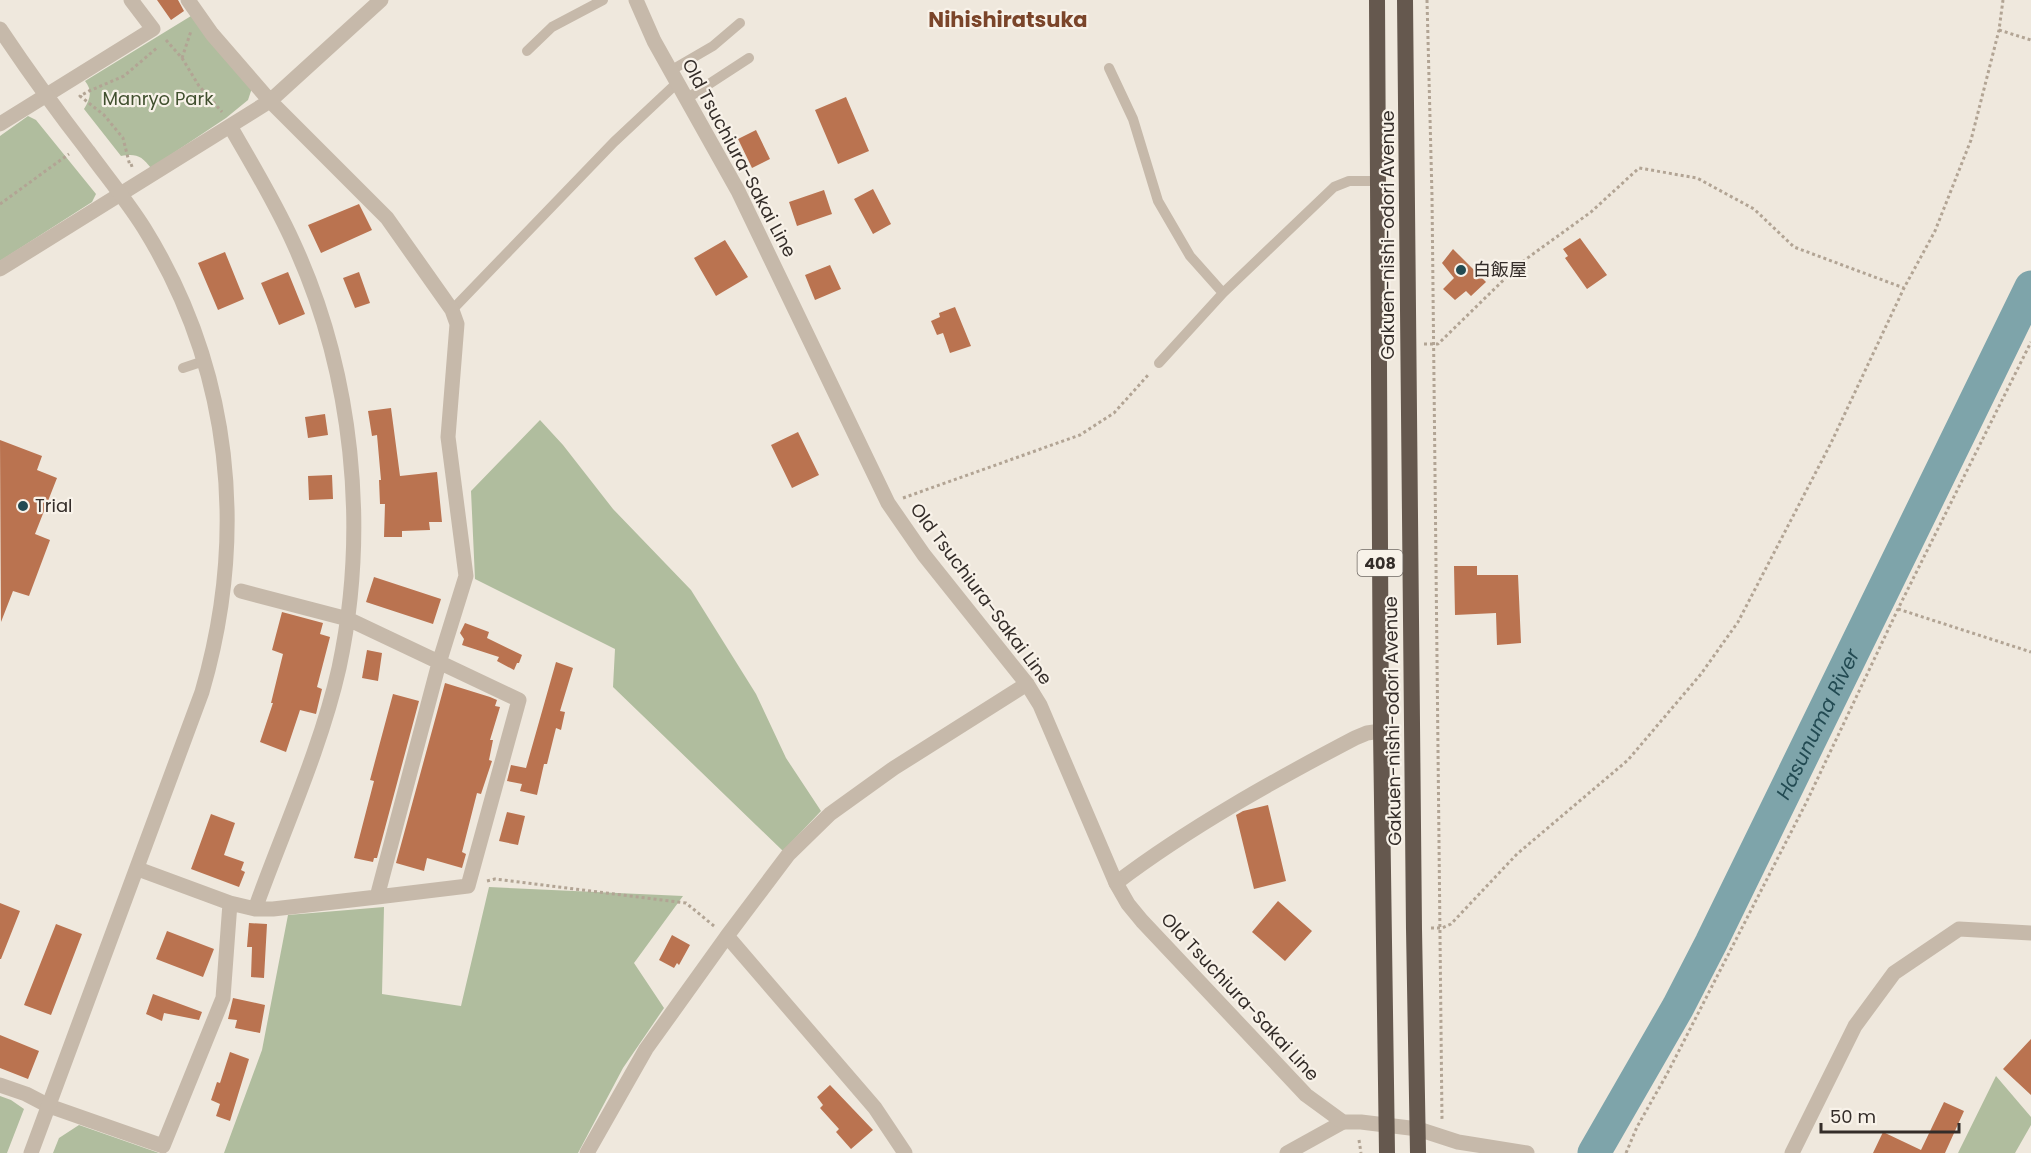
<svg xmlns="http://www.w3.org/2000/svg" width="2031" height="1153" viewBox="0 0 2031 1153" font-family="Poppins,'Noto Sans JP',sans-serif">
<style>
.green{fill:#b0bd9e}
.water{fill:#7ea4aa}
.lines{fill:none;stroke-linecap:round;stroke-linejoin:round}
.river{stroke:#7ea4aa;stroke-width:33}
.building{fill:#ba7350}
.path{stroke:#b2a494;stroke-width:3;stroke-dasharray:3 3;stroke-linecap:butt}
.service{stroke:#c6b9aa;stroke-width:10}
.pedestrian{stroke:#c6b9aa;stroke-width:15}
.minor{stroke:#c6b9aa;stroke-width:15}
.tertiary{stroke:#c6b9aa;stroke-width:15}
.trunk{stroke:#65584e;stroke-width:16}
.poi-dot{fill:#224a52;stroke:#f8f2e9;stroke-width:2}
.labels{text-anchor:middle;stroke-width:4.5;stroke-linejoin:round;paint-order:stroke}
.shield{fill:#f8f2e9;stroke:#6f6863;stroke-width:1.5}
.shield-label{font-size:16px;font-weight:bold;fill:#342d29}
.park-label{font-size:18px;fill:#41502f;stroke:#f8f2e9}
.street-label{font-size:18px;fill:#342d29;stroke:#f8f2e9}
.poi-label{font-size:18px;fill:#342d29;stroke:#f8f2e9;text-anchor:start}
.water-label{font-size:20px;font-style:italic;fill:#224a52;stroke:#f8f2e9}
.quarter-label{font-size:21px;font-weight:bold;fill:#7b452a;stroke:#f8f2e9}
</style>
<rect width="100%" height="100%" fill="#efe8dd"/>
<path class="green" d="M191 16 252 88 248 100 226 118 151 168C142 156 136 153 121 156L84 109C90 99 93 91 85 81Z
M28 116 36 120 96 194 92 202 0 261V136Z
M540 420 563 445 613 509 691 590 756 694 786 758 821 811 783 851 613 687 615 649 475 579 471 491Z
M489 887 683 896 634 963 664 1008 623 1068 578 1153H224L262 1050 288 915 384 907 382 994 461 1006Z
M1996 1076 2031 1117V1125L2015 1153H1958Z
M0 1096 11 1100 24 1109 7 1153H0Z
M79 1125 159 1153H53L59 1138Z"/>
<path class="water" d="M1624 1090 1635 1097 1601 1153H1586Z"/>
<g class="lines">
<path class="river" id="s1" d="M1594 1153 1678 1007 1711 943 2031 287"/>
</g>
<path class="building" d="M157 0H178L184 11 171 20Z
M846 97 869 151 838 164 815 110Z
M756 130 770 159 752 168 738 139Z
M873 189 891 224 873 234 854 199Z
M824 190 832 214 797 226 789 202Z
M359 204 372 230 321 253 308 225Z
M1580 238 1607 275 1587 289 1565 258 1568 256 1563 249Z
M725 240 748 277 716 296 694 258Z
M1453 249 1486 282 1471 296 1466 291 1455 300 1443 289 1454 278 1442 263Z
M225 252 244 299 218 310 198 263Z
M830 265 841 289 815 300 805 275Z
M288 272 305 314 279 325 261 283Z
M359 272 370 303 355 308 343 278Z
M955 307 971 346 950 353 943 333 937 335 931 321 940 317 939 313Z
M391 408 400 476 437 472 442 522H429L430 530 402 531V537H384L385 504H380L379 480H381L377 435 372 436 368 411Z
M325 414 328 435 308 438 305 417Z
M798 432 819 475 792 488 771 445Z
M0 440 42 456 37 470 57 478 35 534 50 540 29 596 13 591 1 622Z
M332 475 333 499 309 500 308 476Z
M1454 566H1477V575H1518L1521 643 1497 645 1496 613 1455 615Z
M374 577 441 599 433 624 366 602Z
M282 612 323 623 320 634 330 637 317 687 322 689 316 714 300 710 286 752 260 742 273 703H271L283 654 272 650Z
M465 623 489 632 487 638 522 655 519 663H517L514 670 497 661 499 657 462 645 464 639 460 633Z
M367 650 382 653 378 681 362 678Z
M556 662 573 668 560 711 565 712 561 730 556 728 547 764H544L537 795 520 791 522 784 507 781 511 765 526 768Z
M445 683 490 697 497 700 495 706 500 707 490 740H493L489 760 492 761 481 794 477 793 462 852 466 854 462 868 427 858 424 871 396 863Z
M393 694 419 701 377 858H374L373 862 354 858 374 781 370 780Z
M1268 805 1286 881 1254 889 1236 815 1243 811Z
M507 812 525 816 518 845 499 841Z
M211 814 235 823 224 855 244 862 241 870 245 872 239 887 191 869Z
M1278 901 1312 931 1285 961 1252 932Z
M0 903 20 911 1 959H0Z
M249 923 267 924 264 978 251 977 252 947H247Z
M56 924 82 934 51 1015 24 1005Z
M167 931 214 949 203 977 156 959Z
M672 935 690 945 679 965 677 963 674 968 659 960Z
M153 994 202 1012 199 1020 164 1013 162 1021 146 1014Z
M233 998 265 1005 260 1033 235 1028 237 1020 228 1019Z
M0 1035 39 1051 28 1079 0 1068Z
M2031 1039V1095L2003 1069Z
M230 1052 249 1059 230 1121 216 1116 220 1104 211 1100 217 1082 220 1083Z
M830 1085 873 1130 851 1149 836 1132 839 1129 820 1108 823 1105 817 1097Z
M1944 1102 1964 1111 1945 1153H1873L1883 1132 1921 1150Z"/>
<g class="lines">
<path class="path" d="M1427 0 1432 196 1442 1120
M1999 30 2031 40
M166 40 182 58 199 86 222 112
M182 58 191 31
M133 165 130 166 123 138 104 115 80 96 89 91 124 76 158 47
M0 204 69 154
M1424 344H1438L1522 262 1591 212 1639 168 1697 178 1754 209 1794 247 1904 288
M903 498 1080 435 1114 413 1149 374
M1898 609 2031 652
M487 881 495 879 686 903 714 926
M1431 928H1442L1451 924 1517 854 1628 760 1701 674 1738 622 1831 443 1904 288 1935 231 1971 140 1999 30 2003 0
M1359 1140 1361 1153
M1626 1153 1637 1127 1667 1074 1806 803 1898 609 2031 342"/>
<path class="service" d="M527 51 552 27 603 0
M1109 68 1133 119 1158 201 1190 256 1223 293
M670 71 713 46 740 23
M686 99 749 58
M452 310 614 142 677 83
M1159 363 1223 293 1334 187 1349 181H1377
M183 368 204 361"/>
<path class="pedestrian" d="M241 591 348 619"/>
<path class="minor" d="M0 124 153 29 131 0
M230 126C252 164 275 202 293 242 353 372 369 528 339 668 321 748 283 831 255 909
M0 269 270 101 381 0
M348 619 519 700 468 886 377 897
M138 869 230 903 255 909H273L377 897 439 663 466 576 448 437 457 324 452 310 387 218 270 101 212 34 188 0
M1116 883C1190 827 1273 781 1355 738L1367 733 1381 731
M727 936 875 1108 905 1153
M0 1085 26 1094 49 1106 163 1146 223 998 230 903
M1418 1129 1458 1142 1527 1153
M587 1153 646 1049 727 936 788 855 830 814 894 768 1027 684
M1287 1153 1343 1122
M1792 1153 1855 1026 1894 973 1959 929 2031 933"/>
<path class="tertiary" d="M636 0 654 41 738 191 888 503 924 555 1027 684 1040 705 1116 883 1128 904 1142 921 1306 1095 1343 1122H1361L1418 1129
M0 29C28 71 57 111 88 151 107 177 127 201 144 228 232 370 248 534 202 692L31 1153"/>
<path class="trunk" d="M1377 0 1381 731 1387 1153
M1405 0 1414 929 1418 1153"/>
</g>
<g class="poi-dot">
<circle cx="1461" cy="270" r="6"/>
<circle cx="23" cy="506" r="6"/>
</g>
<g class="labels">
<rect class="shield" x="1357.5" y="550" width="45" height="26" rx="4.5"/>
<g class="shield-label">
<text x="1380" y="569">408</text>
</g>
<g class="park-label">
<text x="158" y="105">Manryo Park</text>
</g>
<g class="street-label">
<text transform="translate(739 158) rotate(62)" y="6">Old Tsuchiura-Sakai Line</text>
<text transform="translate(1388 235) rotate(-90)" y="6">Gakuen-nishi-odori Avenue</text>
<text transform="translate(981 594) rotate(53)" y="6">Old Tsuchiura-Sakai Line</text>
<text transform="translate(1393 721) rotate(-91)" y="6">Gakuen-nishi-odori Avenue</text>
<text transform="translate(1240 997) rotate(47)" y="6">Old Tsuchiura-Sakai Line</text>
</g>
<g class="poi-label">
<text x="1473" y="276">白飯屋</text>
<text x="35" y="512">Trial</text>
</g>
<g class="water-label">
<text dy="7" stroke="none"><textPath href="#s1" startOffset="484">Hasunuma River</textPath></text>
</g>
<g class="quarter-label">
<text x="1008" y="27">Nihishiratsuka</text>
</g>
</g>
<path d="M1821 1123v9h138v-9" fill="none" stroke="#342d29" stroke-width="3"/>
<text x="1830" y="1123" font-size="18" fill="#342d29" stroke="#f8f2e9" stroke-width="4.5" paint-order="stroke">50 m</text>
</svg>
